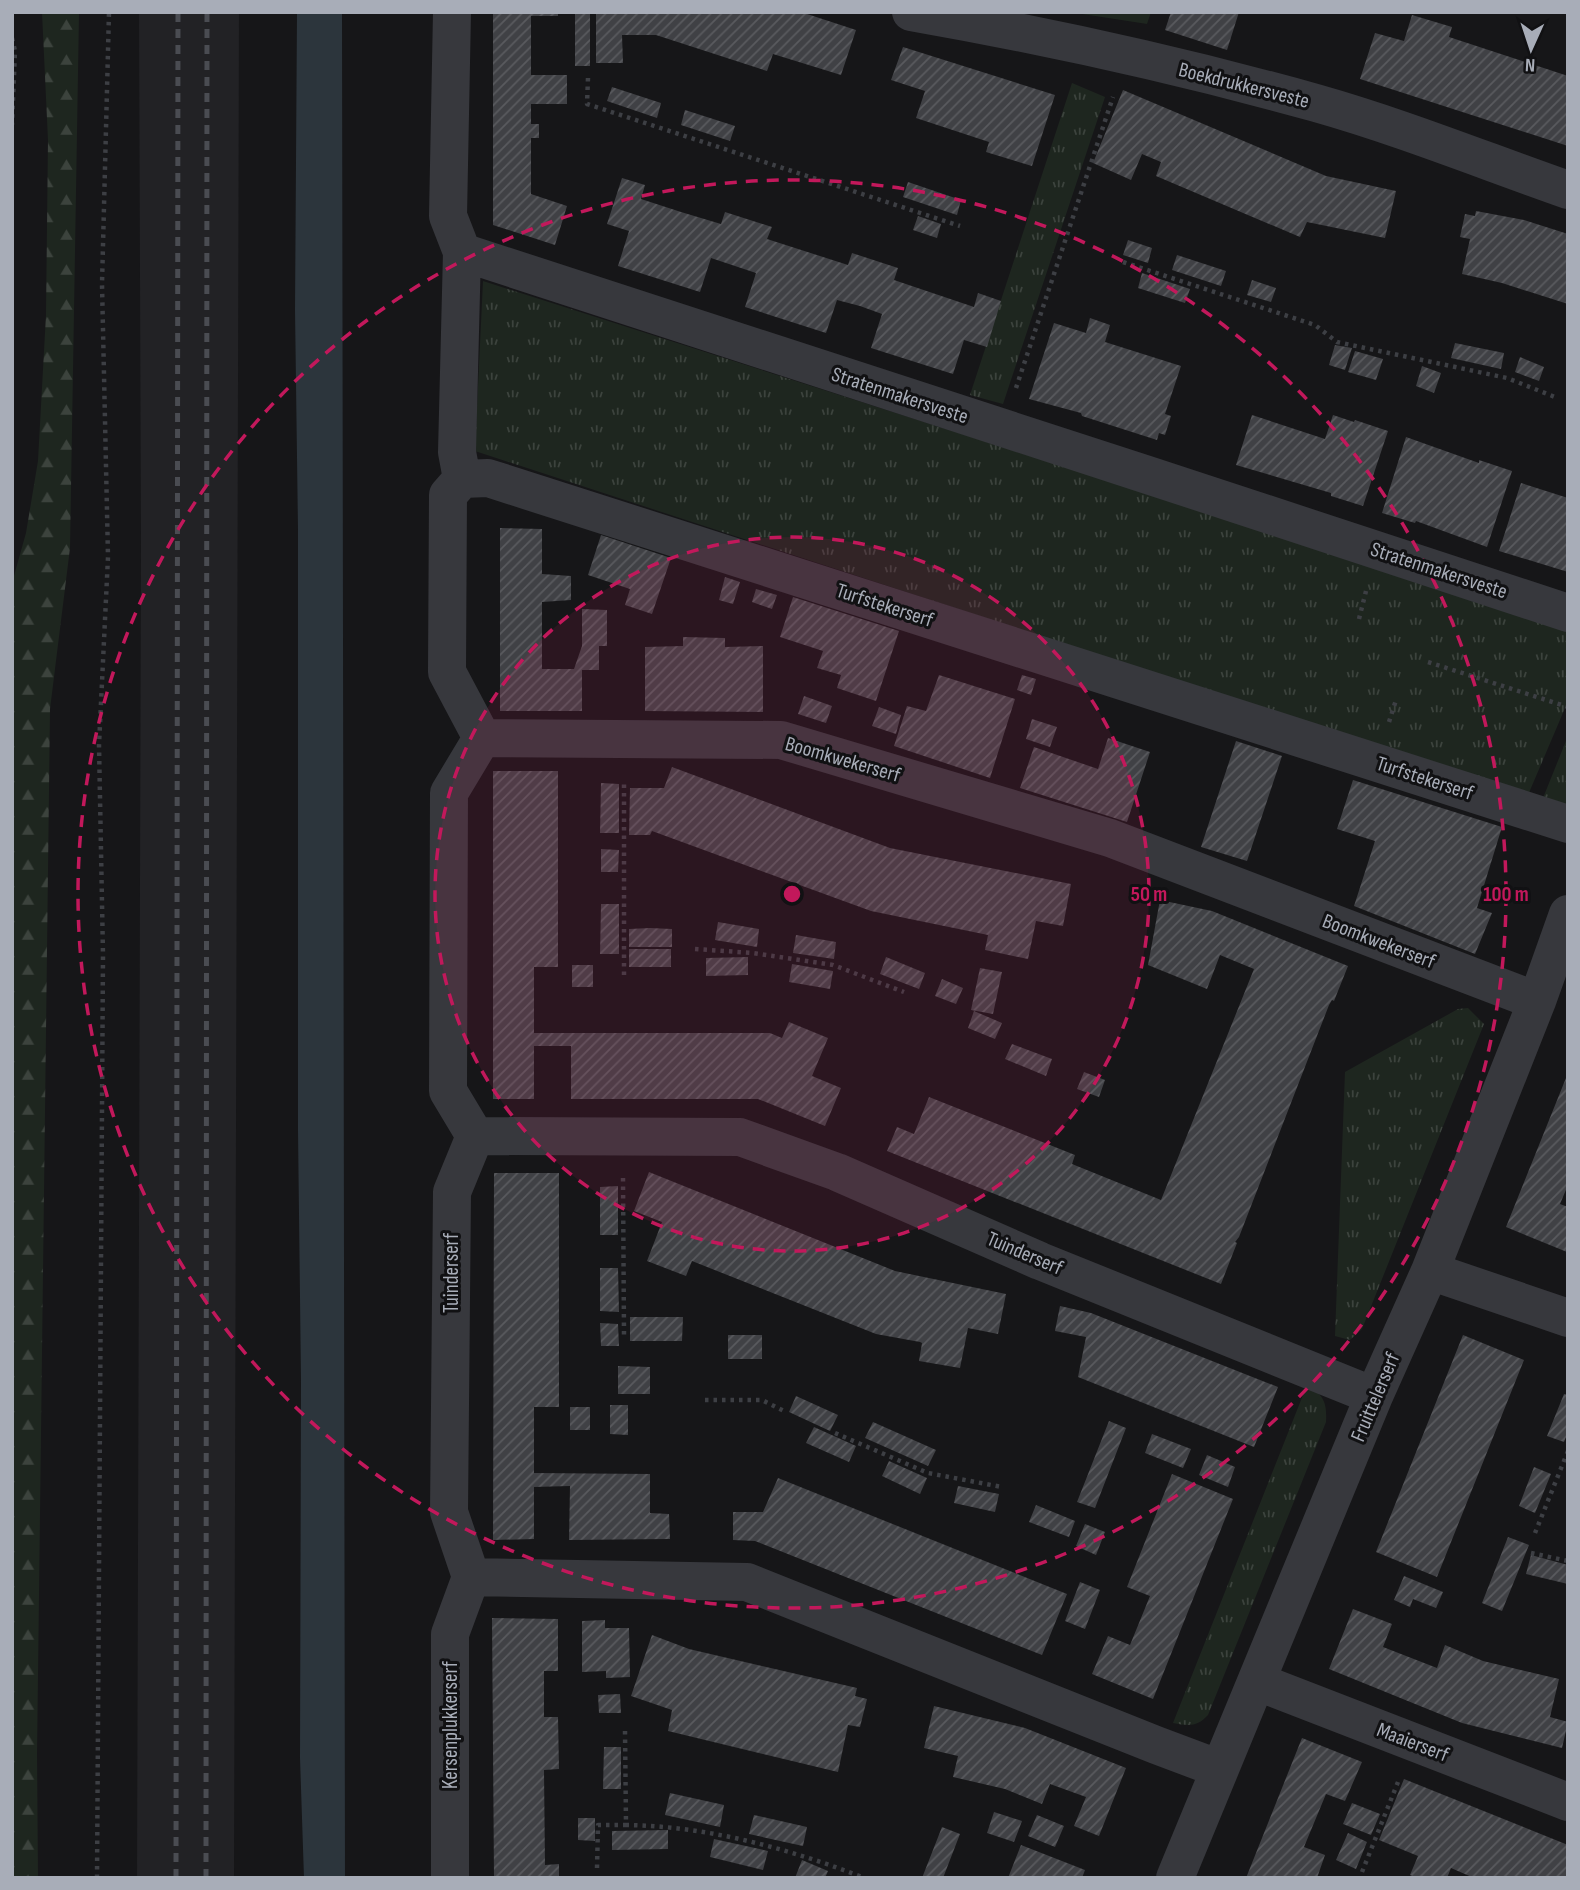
<svg xmlns="http://www.w3.org/2000/svg" width="1580" height="1890" viewBox="0 0 1580 1890" font-family="'Sofia Sans Condensed',sans-serif">
<style>
.built{fill:#222225}
.grass{fill:url(#grass-tufts)}
.forest{fill:url(#forest-firs)}
.green{fill:#1e261f}
.water{fill:#2c353c}
.building{fill:url(#building-hatch)}
.lines{fill:none;stroke-linecap:round;stroke-linejoin:round}
.path{stroke:#3d3f44;stroke-width:4.5;stroke-dasharray:3.5 5;stroke-linecap:butt}
.street{stroke:#37383d;stroke-width:38}
.rail{stroke:#4a4c52;stroke-width:5;stroke-dasharray:9 7;stroke-linecap:butt}
.ring{fill:none;stroke:#c2185b;stroke-width:3.5;stroke-dasharray:12 9}
.labels{text-anchor:middle;stroke-width:6;stroke-linejoin:round;paint-order:stroke}
.street-label{font-size:21px;fill:#a8adb8;stroke:#111113}
.centre{fill:#c2185b;stroke:#111113;stroke-width:3.5}
.ring-label{font-size:21px;text-anchor:middle;font-weight:bold;fill:#c2185b;stroke:#111113;stroke-width:6;stroke-linejoin:round;paint-order:stroke}
</style>
<defs>
<pattern id="grass-tufts" width="24" height="20" patternUnits="userSpaceOnUse" patternTransform="scale(1.75)"><rect width="24" height="20" fill="#1e261f"/><path d="M3 7l-1-3M5 7V3M7 7l1-3M15 17l-1-3M17 17v-4M19 17l1-3" fill="none" stroke="#3c433d"/></pattern>
<pattern id="forest-firs" width="22" height="20" patternUnits="userSpaceOnUse" patternTransform="scale(1.75)"><rect width="22" height="20" fill="#1e261f"/><path d="M5 1l3.5 6h-7zM16 11l3.5 6h-7z" fill="#3c433d"/></pattern>
<pattern id="building-hatch" width="6" height="6" patternUnits="userSpaceOnUse" patternTransform="scale(1.75)"><rect width="6" height="6" fill="#404145"/><path d="M-1 1l2-2M0 6l6-6M5 7l2-2" fill="none" stroke="#595a5e"/></pattern>
</defs>
<rect width="100%" height="100%" fill="#161618"/>
<path class="built" d="M139 12H239L234 1878H137L141 544Z"/>
<path class="grass" d="M1072 83 1105 97 1003 404 970 395Z
M483 281 1568 628V701L1528 795 475 451Z
M1568 736V805L1543 798Z
M1468 1008 1484 1024 1362 1329 1350 1340 1335 1336 1345 1072 1458 1009Z
M1307 1385C1324 1395 1327 1403 1326 1422L1208 1715C1197 1727 1189 1726 1173 1723Z"/>
<path class="forest" d="M42 12H79L70 548 50 709 37 1754 38 1878H12V583L26 533 38 461 46 315 48 140Z"/>
<path class="green" d="M1069 12H1151L1147 24Z"/>
<path class="water" d="M297 12H342L345 1878H304L300 1758 301 1381 298 1131V530L295 310Z"/>
<path class="building" d="M493 12H558V16H531V75H567V104H531V124H539V138H531V194L567 206 555 245 493 225Z
M575 12H590V66H575Z
M596 12H801L856 30 841 75 773 54 767 71 656 35H622L623 63H596Z
M1171 12H1239L1227 50 1165 30Z
M1412 15 1452 27 1449 37 1568 76V146L1360 79 1375 33 1404 41Z
M903 47 1055 95 1032 166 986 152 989 142 916 118 925 91 891 80Z
M612 87 661 103 657 118 607 101Z
M1123 90 1326 176 1396 191 1385 238 1307 222 1300 237 1156 176 1161 162 1142 154 1131 180 1093 163Z
M685 110 735 126 730 141 681 125Z
M622 178 645 185 641 199 681 212 721 224 725 212 772 227 767 239 848 265 852 253 898 268 894 280 974 307 978 293 1001 301 987 347 964 340 953 374 871 348 882 314 860 306 837 300 826 333 745 307 756 273 711 258 700 292 618 266 629 231 607 224Z
M908 182 961 200 957 215 903 197Z
M1476 211 1524 220 1568 234V304L1502 283 1462 274 1470 239 1460 237 1465 214 1475 216Z
M918 216 941 224 937 238 913 230Z
M1128 240 1152 248 1148 263 1123 255Z
M1177 255 1226 271 1221 286 1172 270Z
M1142 273 1190 289 1185 303 1138 288Z
M1252 280 1276 288 1271 302 1247 295Z
M1090 318 1110 325 1105 342 1181 366 1165 414 1171 416 1165 435 1159 433 1157 440 1082 416 1081 413 1029 399 1054 323 1086 333Z
M1455 343 1504 353 1501 369 1451 358Z
M1335 345 1352 348 1345 370 1329 365Z
M1355 351 1383 359 1376 380 1348 372Z
M1520 357 1544 367 1539 381 1515 372Z
M1422 366 1441 373 1434 393 1416 386Z
M1252 415 1325 439 1333 415 1354 422 1355 420 1388 431 1363 506 1331 496V493L1236 465Z
M1406 437 1479 463V460L1512 471 1487 547 1416 521 1415 523 1382 513Z
M1521 483 1568 498V572L1499 551Z
M500 528 542 529V574L571 576V600L542 602V669H574L582 646V609L607 610V646H599V670H582V711H500Z
M601 535 671 558 652 614 625 605 630 589 588 575Z
M725 577 740 582 733 604 719 600Z
M756 589 777 595 772 609 752 602Z
M793 597 899 631 876 701 837 688 841 675 817 668 823 651 780 637Z
M683 637 725 638V647L763 646V712L645 711V647L683 646Z
M939 675 1015 699 990 778 894 746 907 706 926 711Z
M1022 675 1036 679 1031 695 1017 690Z
M804 696 832 706 826 723 798 714Z
M879 707 901 715 896 734 872 726Z
M1032 719 1057 727 1050 747 1026 739Z
M1108 738 1150 752 1127 822 1020 788 1034 747 1098 769Z
M1236 741 1282 756 1247 861 1201 847Z
M672 767 890 848 1071 884 1063 926 1036 921 1028 959 985 950 988 935 871 911 652 831 650 835H629L630 788H664Z
M493 771H558V967H534V1033H770L782 1038 789 1022 828 1038 812 1076 841 1088 825 1126 758 1099H571V1046H534V1099H493Z
M1353 780 1502 827 1477 908 1492 913 1475 954 1354 906 1375 841 1337 829Z
M601 783 619 784V833H600Z
M601 849 619 850 618 872H601Z
M1160 900 1212 911 1348 966 1334 1001 1332 1000 1329 1005 1239 1237 1235 1242 1237 1243 1221 1284 887 1151 897 1127 914 1134 929 1097 1075 1155 1072 1164 1161 1200 1254 969 1220 955 1207 989 1148 965Z
M601 904H619V954H600Z
M718 922 759 929 757 947 715 940Z
M650 928 672 929V947H629V929Z
M796 935 836 942 834 959 793 953Z
M629 949H671V967H629Z
M748 957V975L706 976V958Z
M886 957 925 973 919 989 880 974Z
M792 964 833 971 830 989 789 982Z
M572 965H593V987H572Z
M980 968 1002 972 993 1014 971 1010Z
M942 979 963 988 956 1004 935 996Z
M974 1011 1002 1023 995 1039 968 1028Z
M1012 1044 1052 1059 1046 1076 1005 1059Z
M1084 1072 1105 1080 1099 1097 1077 1089Z
M1568 1073V1185L1560 1204 1568 1207 1567 1252 1506 1227Z
M649 1172 895 1271 1006 1294 998 1334 968 1328 960 1368 919 1361 922 1343 920 1342 876 1334 692 1261 686 1276 647 1261 662 1222 634 1211Z
M494 1173H559V1407H534V1473L650 1474V1513L669 1514 670 1539 569 1540 570 1486 534 1487V1539L493 1540Z
M618 1186V1235H600V1187Z
M600 1268H618L619 1312 600 1311Z
M1060 1306 1091 1313 1278 1387 1254 1447 1078 1377 1086 1337 1055 1331Z
M630 1317H683L682 1341H630Z
M600 1323 618 1324 619 1346H601Z
M728 1335H762V1359H728Z
M1463 1335 1524 1360 1437 1577 1376 1552Z
M618 1366 650 1367V1394H618Z
M1564 1394 1568 1395V1432L1564 1442 1547 1436Z
M796 1396 838 1415 830 1431 789 1412Z
M610 1405H628V1435L610 1434Z
M570 1407H590V1430H570Z
M1109 1421 1126 1428 1095 1508 1077 1502Z
M873 1422 936 1450 928 1466 865 1438Z
M814 1427 856 1446 849 1462 806 1443Z
M1152 1434 1191 1449 1183 1468 1145 1453Z
M1207 1455 1235 1467 1228 1487 1199 1475Z
M889 1461 927 1478 920 1494 882 1476Z
M1534 1467 1551 1474 1535 1513 1519 1506Z
M1172 1474 1233 1499 1153 1699 1092 1674 1108 1636 1130 1645 1150 1596 1127 1587Z
M778 1478 1067 1594 1042 1655 755 1541 733 1540V1512H763Z
M958 1486 999 1494 995 1512 954 1503Z
M1036 1505 1075 1521 1069 1537 1029 1522Z
M1085 1524 1105 1532 1096 1555 1076 1546Z
M1508 1537 1529 1545 1502 1611 1482 1603Z
M1531 1555 1568 1565V1584L1526 1574Z
M1404 1576 1443 1592 1436 1608 1413 1599 1410 1607 1394 1600Z
M1080 1582 1100 1590 1085 1629 1065 1621Z
M1353 1609 1392 1624 1383 1647 1437 1668 1445 1645 1483 1661 1559 1679 1550 1717 1568 1722 1562 1748 1462 1723 1329 1669Z
M492 1618 558 1619V1671H544V1717H558L559 1769 544 1770 545 1865 559 1864V1878H494Z
M605 1620V1628H629L630 1677 606 1678V1671L582 1672V1621Z
M652 1635 689 1649 857 1688 855 1696 867 1699 860 1727 848 1725 838 1772 668 1731 672 1710 631 1696Z
M620 1694 621 1713H599L598 1695Z
M934 1706 1025 1728 1126 1768 1099 1836 1074 1826 1086 1797 1050 1784 1042 1804 1005 1789 953 1777 958 1756 924 1748Z
M1302 1738 1362 1762 1345 1801 1326 1794 1304 1847 1325 1855 1317 1878H1246Z
M604 1747H621V1789H603Z
M1404 1779 1568 1845V1878H1474L1451 1868 1447 1878H1417L1410 1875 1418 1856 1379 1840Z
M670 1793 724 1805 720 1827 665 1815Z
M1352 1803 1380 1814 1371 1835 1343 1824Z
M994 1812 1022 1821 1014 1842 987 1833Z
M754 1815 807 1827 803 1846 749 1834Z
M1037 1815 1064 1826 1055 1847 1028 1836Z
M578 1818H595V1841L578 1840Z
M942 1827 960 1834 943 1878H922Z
M668 1830V1849L612 1850V1831Z
M1348 1833 1367 1842 1356 1869 1336 1860Z
M714 1839 768 1851 763 1870 710 1857Z
M1021 1845 1085 1870 1082 1878H1008Z
M802 1860 828 1871 825 1878H795Z"/>
<g class="lines">
<path class="path" d="M12 38 15 51 12 125
M588 78 587 104 960 226
M1123 262 1315 325 1337 342 1507 378 1555 397
M1016 388 1113 97
M1359 619 1366 591
M1428 662 1568 707
M1389 722 1396 700
M695 949 753 953 833 965 904 992
M624 975V783
M623 1178 624 1335
M705 1400H762L784 1411
M835 1433 928 1473 1002 1487
M1535 1533 1568 1451
M1531 1553 1568 1561
M625 1731 626 1825C706 1826 787 1848 862 1877
M597 1868 598 1825H626
M1362 1872 1398 1782
M97 1878 103 955 99 745 108 557 102 284 109 12"/>
<path class="street" d="M452 12 448 216 462 252C830 372 1200 491 1568 613
M911 12C1047 36 1183 66 1316 103 1401 127 1485 161 1568 190
M462 479 457 452 462 252
M482 738 447 672 448 495 462 479 488 478 1568 824
M475 1136 448 1091 449 793 482 738 781 740 1110 838 1537 1001
M1430 1271 1568 1318
M1258 1682 1568 1802
M1220 1769 1156 1745 747 1582 471 1577 449 1512 452 1192 475 1136 740 1137 837 1172 1040 1261 1374 1396
M450 1878V1634L471 1577
M1175 1878 1374 1396 1430 1271 1537 1001 1568 914"/>
<path class="rail" d="M176 1878 178 12
M206 1878 207 12"/>
</g>
<circle cx="792" cy="894" r="357" fill="#c2185b" fill-opacity=".12"/>
<g class="ring">
<circle cx="792" cy="894" r="357"/>
<circle cx="792" cy="894" r="714"/>
</g>
<g class="labels">
<g class="street-label">
<text transform="translate(1244 85) rotate(14)" y="7">Boekdrukkersveste</text>
<text transform="translate(900 395) rotate(18)" y="7">Stratenmakersveste</text>
<text transform="translate(1439 570) rotate(18)" y="7">Stratenmakersveste</text>
<text transform="translate(885 605) rotate(18)" y="7">Turfstekerserf</text>
<text transform="translate(843 759) rotate(16)" y="7">Boomkwekerserf</text>
<text transform="translate(1425 778) rotate(18)" y="7">Turfstekerserf</text>
<text transform="translate(1379 941) rotate(21)" y="7">Boomkwekerserf</text>
<text transform="translate(1025 1253) rotate(23)" y="7">Tuinderserf</text>
<text transform="translate(451 1273) rotate(-90)" y="7">Tuinderserf</text>
<text transform="translate(1375 1397) rotate(-67)" y="7">Fruittelerserf</text>
<text transform="translate(450 1725) rotate(-90)" y="7">Kersenplukkerserf</text>
<text transform="translate(1413 1742) rotate(21)" y="7">Maaierserf</text>
</g>
</g>
<circle cx="792" cy="894" r="10" class="centre"/>
<g class="ring-label">
<text x="1149" y="901">50 m</text>
<text x="1506" y="901">100 m</text>
</g>
<rect width="1580" height="1890" fill="none" stroke="#a8adb8" stroke-width="28"/>
<g transform="translate(1531 49) rotate(183)" stroke="#111113" stroke-width="5" paint-order="stroke">
<path d="M0-5L12 26L0 18L-12 26Z" fill="#a8adb8"/>
<text y="-10" font-size="19" font-weight="bold" text-anchor="middle" fill="#a8adb8">N</text>
</g>
</svg>
